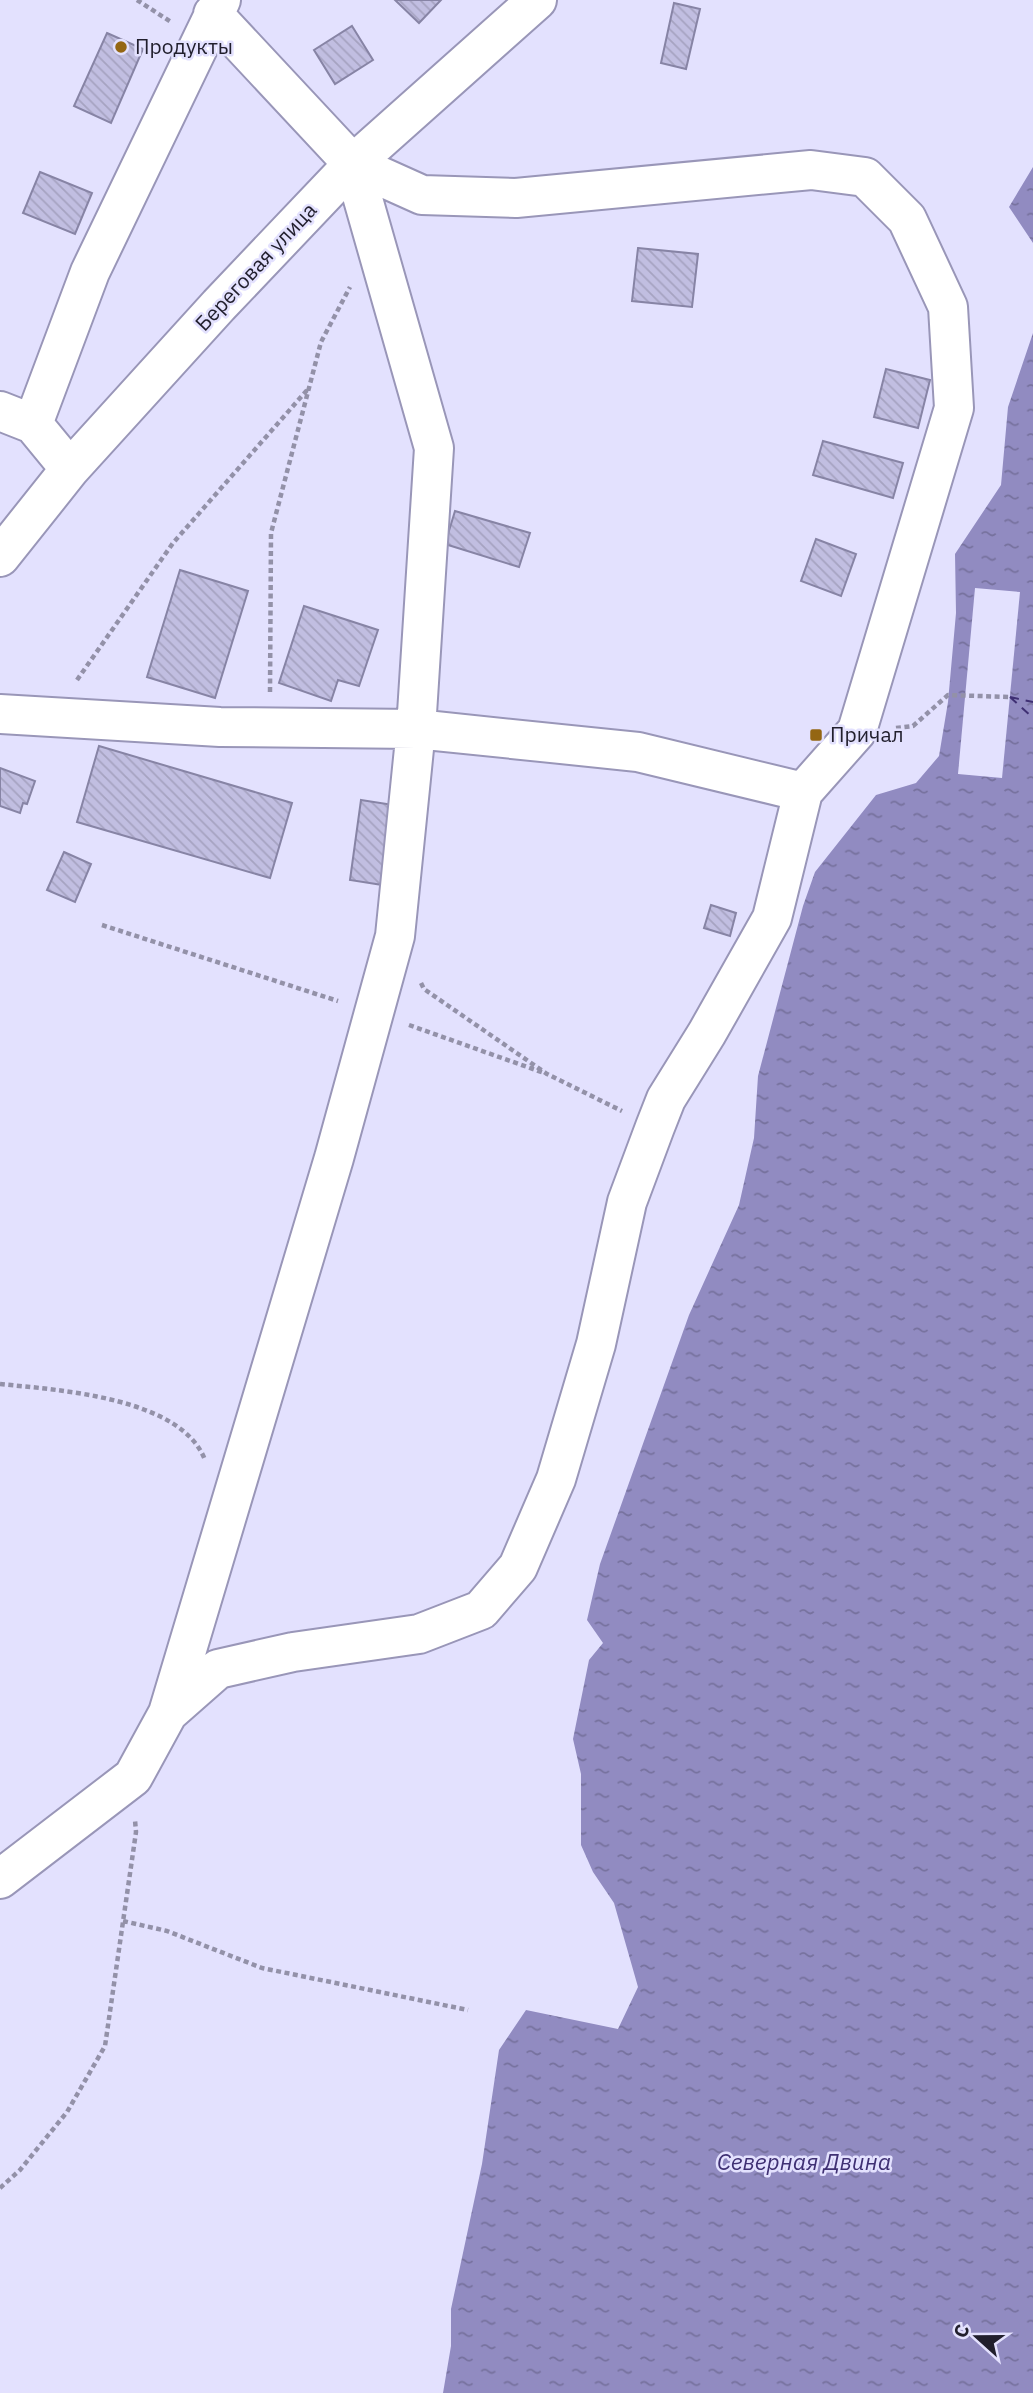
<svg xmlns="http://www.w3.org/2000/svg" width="1033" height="2393" viewBox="0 0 1033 2393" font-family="'IBM Plex Sans',sans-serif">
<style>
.water{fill:url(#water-ripples)}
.pier{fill:#e3e1fe}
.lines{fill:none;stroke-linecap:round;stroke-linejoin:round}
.ferry{stroke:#3f3073;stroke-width:2;stroke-dasharray:9 7;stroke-linecap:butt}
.building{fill:url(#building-back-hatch);stroke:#8784a5;stroke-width:2}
.minor-casing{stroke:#9996b8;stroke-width:42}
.path{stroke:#9391a8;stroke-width:4.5;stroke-dasharray:5 3.5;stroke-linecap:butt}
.minor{stroke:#fff;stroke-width:38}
.poi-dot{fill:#946613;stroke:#e3e1fe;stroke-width:2.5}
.labels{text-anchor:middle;stroke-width:5;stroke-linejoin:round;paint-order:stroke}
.poi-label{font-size:21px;fill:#211f2d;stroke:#e3e1fe;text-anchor:start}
.street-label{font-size:21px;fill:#211f2d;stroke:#e3e1fe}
.water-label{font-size:23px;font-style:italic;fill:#3f3073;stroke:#e3e1fe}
</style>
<defs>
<pattern id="water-ripples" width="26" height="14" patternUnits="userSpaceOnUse" patternTransform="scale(1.75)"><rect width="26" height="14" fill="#918bc1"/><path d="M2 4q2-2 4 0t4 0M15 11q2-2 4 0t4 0" fill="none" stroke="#76719d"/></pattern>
<pattern id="building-back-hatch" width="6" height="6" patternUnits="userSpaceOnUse" patternTransform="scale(1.75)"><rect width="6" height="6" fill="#c1bee1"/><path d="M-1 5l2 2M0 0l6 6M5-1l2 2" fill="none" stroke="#a6a3c1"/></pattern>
</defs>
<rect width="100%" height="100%" fill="#e3e1fe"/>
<path class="water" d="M1033 167V243L1009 207Z
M1033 333V2393H443L451 2346V2309L482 2164 499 2050 526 2010 618 2029 638 1987 614 1903 593 1872 581 1845V1774L573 1739 589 1660 603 1643 587 1620 600 1564 689 1315 739 1205 754 1138 758 1076 803 906 815 872 876 795 916 783 939 756 948 702 956 613 955 554 1001 485 1008 407Z"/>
<path class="pier" d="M975 588 1020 592 1002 778 958 774Z"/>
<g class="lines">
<path class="ferry" d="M1010 697 1033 718
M1010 697 1033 702"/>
</g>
<path class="building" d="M395 0H441L419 23Z
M674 3 700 9 686 69 661 63Z
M352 26 373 60 335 84 314 50Z
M107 33 143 49 111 123 74 106Z
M40 172 92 193 75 234 23 213Z
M638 248 698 254 692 307 632 301Z
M886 369 930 380 918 428 874 417Z
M823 441 903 463 893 498 813 475Z
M455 511 530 533 519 567 445 544Z
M816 539 856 554 841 596 801 581Z
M180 570 248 591 215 698 147 677Z
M304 606 378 630 359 686 338 680 331 701 279 683Z
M99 746 292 803 270 878 77 822Z
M0 768 35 781 27 804 23 803 20 813 0 806Z
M361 800 400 806 389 886 350 880Z
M64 852 91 864 75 902 47 890Z
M711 905 736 913 730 936 704 928Z"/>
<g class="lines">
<defs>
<path id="minor" d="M0 411 33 424 70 469
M33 424 90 272 221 0
M0 557 70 469 219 305 353 164 537 0
M0 714 220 727 416 729 638 752 803 792 857 731 954 408 948 307 907 219 865 177 811 170 516 198 422 195 353 164 213 14
M168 1713 334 1158 395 936 416 729 434 448 353 164
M0 1879 133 1777 168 1713 218 1669 293 1652 419 1634 481 1610 518 1567 556 1479 596 1344 627 1202 655 1127 666 1099 707 1033 772 918 803 792"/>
</defs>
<use href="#minor" class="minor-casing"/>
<path class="path" d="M137 0 171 22
M77 680 173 543 308 389
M270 692 271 533 321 342 350 287
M896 728 913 726 948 695 1010 697
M102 925 338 1001
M421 983 424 989 547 1074 622 1111
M409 1025 547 1074
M0 1384C58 1390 181 1397 205 1460
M123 1921 167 1931 262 1968 468 2010
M0 2188 20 2170 67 2112 105 2046 136 1832 135 1820"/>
<use href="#minor" class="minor"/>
</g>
<g class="poi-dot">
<circle cx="121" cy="47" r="7"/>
<rect x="809" y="728" width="14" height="14" rx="3.5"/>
</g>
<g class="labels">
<g class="poi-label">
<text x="135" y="54">Продукты</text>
<text x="830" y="742">Причал</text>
</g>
<g class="street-label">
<text transform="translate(256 267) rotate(-47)" y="7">Береговая улица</text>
</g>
<g class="water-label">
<text x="804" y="2170">Северная Двина</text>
</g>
</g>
<g transform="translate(977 2337) rotate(291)" stroke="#e3e1fe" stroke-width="5" paint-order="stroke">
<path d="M0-5L12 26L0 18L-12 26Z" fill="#211f2d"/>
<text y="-10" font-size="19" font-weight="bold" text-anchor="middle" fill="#211f2d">С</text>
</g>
</svg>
